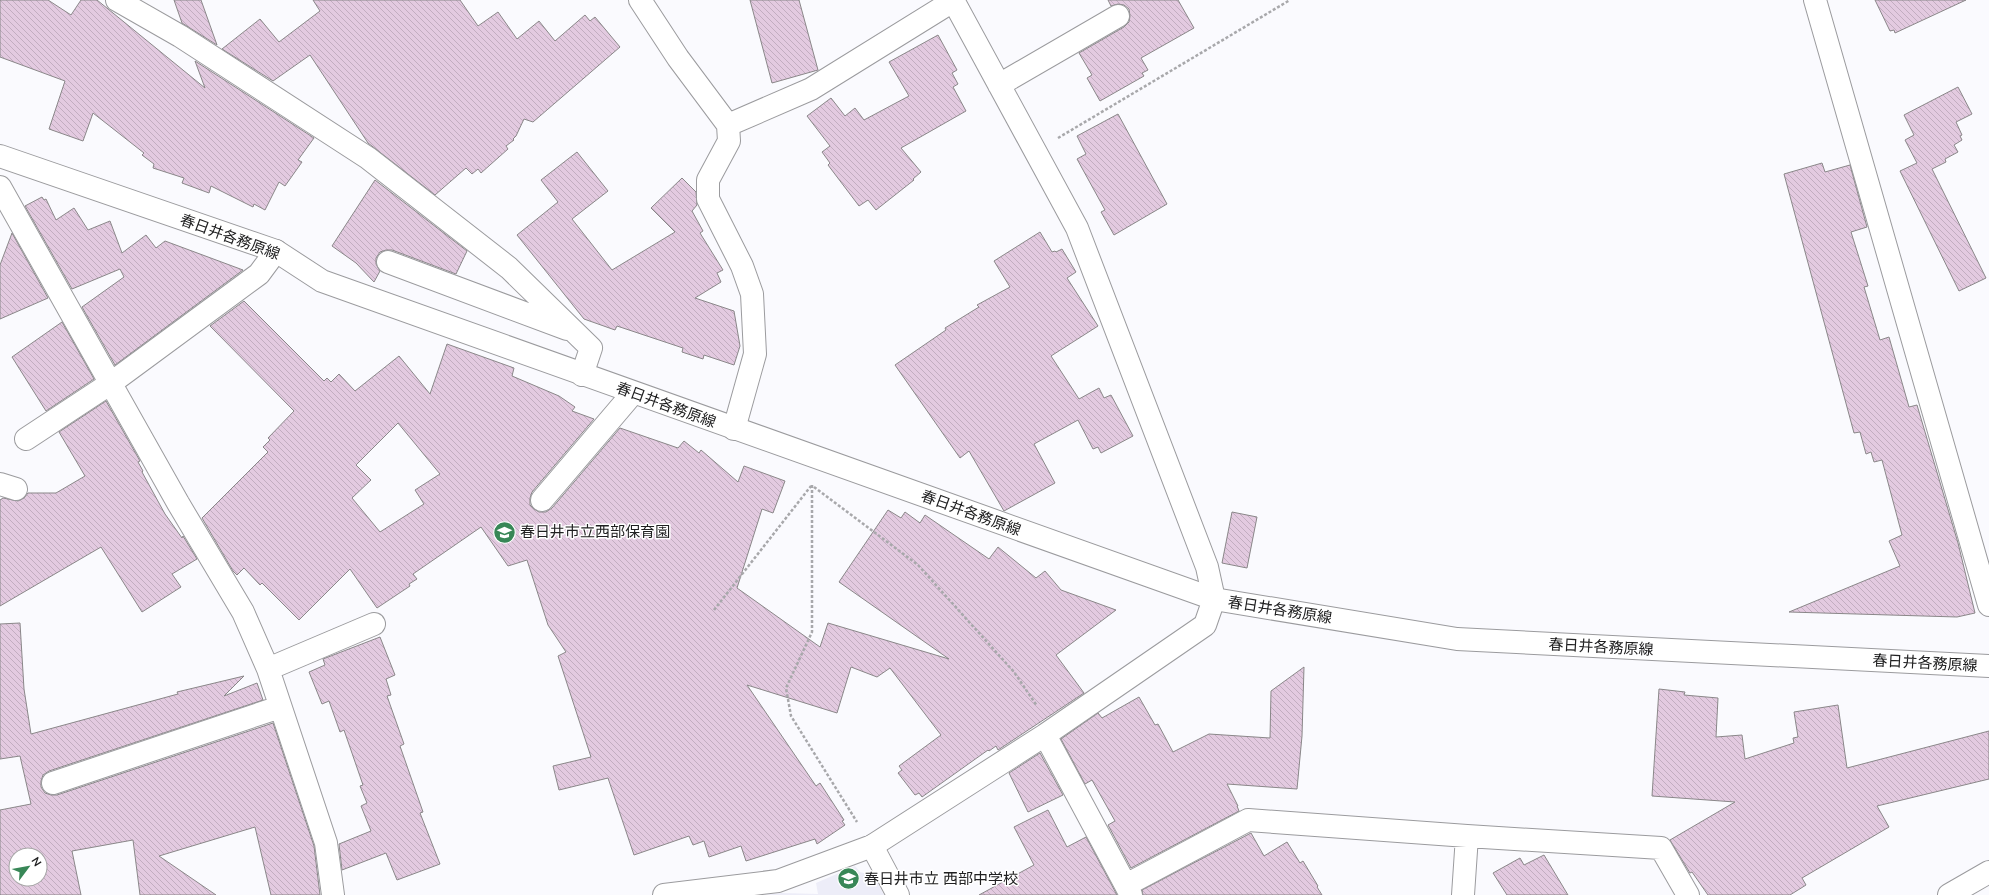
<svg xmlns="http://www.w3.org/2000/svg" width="1989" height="895" viewBox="0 0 1989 895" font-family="Mulish,'Noto Sans JP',sans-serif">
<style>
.built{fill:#ededf8}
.building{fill:url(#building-back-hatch);stroke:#8a8789;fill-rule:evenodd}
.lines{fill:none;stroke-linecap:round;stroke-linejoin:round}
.minor-casing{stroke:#9b9b9e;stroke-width:24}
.tertiary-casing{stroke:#9b9b9e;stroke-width:24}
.primary-casing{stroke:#9b9b9e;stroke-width:24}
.path{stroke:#a8a8ab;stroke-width:2.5;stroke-dasharray:3 2;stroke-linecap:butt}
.minor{stroke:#fff;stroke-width:22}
.tertiary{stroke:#fff;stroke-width:22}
.primary{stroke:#fff;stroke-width:22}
.labels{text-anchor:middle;stroke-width:3;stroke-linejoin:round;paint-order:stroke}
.street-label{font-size:15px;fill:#202021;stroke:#fff}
.poi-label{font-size:15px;fill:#202021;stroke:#fff;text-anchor:start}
</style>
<defs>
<pattern id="building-back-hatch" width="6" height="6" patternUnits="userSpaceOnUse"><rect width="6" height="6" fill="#e3cae0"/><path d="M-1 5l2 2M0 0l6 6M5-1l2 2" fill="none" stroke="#c2adc0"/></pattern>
</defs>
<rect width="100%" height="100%" fill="#fafafe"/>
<path class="built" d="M855 866 860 872 874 876 884 895H764L782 893 818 894 816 883Z"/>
<path class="building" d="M0 0H48L71 15 81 0H97L205 88 195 61 314 138 298 160 302 162 285 186 279 182 265 210 254 204 253 207 211 186 209 193 182 183 184 178 153 168 154 164 142 155 144 153 93 113 83 141 49 129 65 81 0 57Z
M174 0H201L217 45 182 23Z
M313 0H460L478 26 498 12 517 39 539 21 555 41 585 15 590 21 595 17 620 47 533 122 524 119 516 136 513 139 514 140 506 146 508 149 481 173 478 169 472 174 466 168 435 195 368 143 310 55 273 81 222 49 260 19 279 42 320 11Z
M750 0H799L818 70 772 83Z
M1108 0H1178L1194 28 1141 58 1148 70 1142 73 1144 76 1100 101 1087 78 1092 75 1079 53 1124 27 1129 22 1130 16 1129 9 1124 5 1118 4 1111 6Z
M1875 0H1966L1895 33 1894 30 1890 31Z
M938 35 957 70 952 73 958 84 953 87 966 111 901 148 921 172 913 179 914 180 876 210 868 200 859 206 828 165 830 163 822 152 830 146 807 116 831 98 845 116 855 108 864 120 909 96 889 62Z
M1958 87 1972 114 1956 122 1962 135 1960 136 1962 140 1954 145 1958 152 1945 159 1946 162 1932 169 1986 278 1959 291 1900 171 1917 163 1905 140 1914 135 1904 115Z
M1118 114 1167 204 1114 235 1101 212 1105 210 1077 159 1086 154 1077 136Z
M577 152 608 191 572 219 612 270 675 232 651 208 682 178 696 192 697 205 692 211 703 231 700 233 723 270 717 273 721 282 695 298 734 311 740 346 734 365 704 355 703 359 682 352 683 348 617 326 615 330 584 319 517 235 558 202 541 180Z
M1822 163 1825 172 1850 165 1867 227 1851 232 1868 286 1864 287 1880 340 1889 337 1909 407 1917 405 1958 543 1975 613 1957 617 1789 612 1900 566 1889 541 1902 535 1882 460 1874 462 1871 452 1866 454 1860 432 1854 433 1784 174Z
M375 180 467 251 456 274 392 250H386L380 252 376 258V264L380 271 374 282 356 263 332 246Z
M42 197 44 200 46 199 56 220 74 208 88 230 110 221 122 253 146 235 156 248 165 241 243 270 115 365 82 307 124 277 120 269 72 289 25 206Z
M1040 232 1052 252 1055 251 1056 252 1062 249 1076 272 1067 278 1098 326 1051 356 1079 399 1099 388 1104 398 1111 395 1133 436 1101 453 1098 447 1093 449 1078 420 1034 444 1055 483 1004 511 969 451 960 458 895 365 946 330 945 328 979 307 977 305 1010 287 994 261Z
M12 233 48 298 0 319V265Z
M244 301 324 381 327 378 331 382 339 374 355 391 399 356 430 394 447 344 514 368 512 376 559 396 575 407 572 411 594 419 532 492 530 498V505L534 509 539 512H546L552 508 620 428 678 448 684 441 699 453 701 450 738 482 744 466 785 481 773 513 762 509 737 588 820 647 828 623 949 659 839 582 888 510 901 518 905 512 920 523 925 515 989 559 998 547 1036 578 1045 571 1061 590 1116 610 1056 655 1084 693 998 750 996 746 989 751 988 750 922 797 919 793 915 795 898 773 902 770 899 766 941 735 890 668 877 677 851 667 837 713 747 685 816 786 820 783 844 820 842 821 845 825 817 844 815 839 746 861 741 846 709 857 704 841 693 845 689 836 634 855 608 778 559 790 553 766 591 757 558 656 566 652 548 625 527 560 508 566 481 527 413 574 417 579 409 584 410 586 377 608 350 569 299 620 262 583 260 585 244 568 237 575 233 571 202 518 268 452 263 447 270 440 268 438 294 411 210 326ZM398 423 440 474 415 490 424 504 380 532 352 498 371 480 356 465Z
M62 322 94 379 46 411 12 357Z
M106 401 140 461 138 462 143 471 142 472 165 514 182 538 183 536 197 559 172 574 181 587 142 612 101 547 0 606V500L3 498 18 501 24 498 28 493H56L85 476 59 432Z
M1232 512 1257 517 1247 568 1222 563Z
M20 623 24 689 31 734 178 694 177 692 244 676 224 696 257 683 263 700 49 771 43 775 41 781V787L45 793 51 795H57L273 723 314 846 320 895H271L255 827 159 856 216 895H140L133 840 72 851 81 895H0V810L31 804 20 756 0 759V624ZM16 855H40V879H16Z
M380 637 395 675 386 679 391 695 387 696 404 744 400 746 423 812 420 813 440 864 397 880 386 853 342 870 339 844 371 831 361 806 367 803 360 786 363 785 344 730 340 732 329 701 322 704 309 672 325 665 323 659Z
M1304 667 1302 736 1297 789 1227 784 1238 806H1237L1239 811 1131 868 1108 825 1115 821 1092 780 1085 784 1061 739 1098 713 1102 718 1139 697 1155 725 1158 724 1173 752 1209 734 1270 738 1271 691Z
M1659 689 1685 692 1684 695 1718 698 1716 737 1742 735 1745 759 1794 743 1793 738 1798 737 1794 712 1838 705 1847 768 1989 731V779L1877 806 1889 827 1802 878 1806 885 1790 895H1708L1692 872 1690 873 1670 840 1735 802 1652 796Z
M1040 753 1063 795 1028 812 1009 773Z
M1048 810 1067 847 1086 837 1117 895H979L1034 865 1014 827Z
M1251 833 1264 856 1287 842 1300 863 1303 861 1318 886 1317 887 1322 895H1143L1142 890Z
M1544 855 1568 895H1507L1493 873 1520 858 1524 865Z"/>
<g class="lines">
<defs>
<path id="minor" d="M117 0 180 36 368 158 509 268 591 348 582 375
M640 0 678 58 728 125
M1815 0 1989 605
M999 85 1118 16
M0 187 178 503 243 612 268 669 326 843 333 895
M388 262 567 329
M734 429 755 354 752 294 742 266 708 199V180L729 141 728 125 811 89 953 1
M26 439 111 383 259 274 276 251
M0 484 16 489
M542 500 633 393
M268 669 374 624
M1045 735 1131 895
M53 783 280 707
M1126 885 1248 820 1467 836 1661 848 1688 895
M664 895 778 881 872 846 1045 735 1205 625 1214 599 1207 567 1077 228 953 0
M1463 895 1467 836"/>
<path id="tertiary" d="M872 846 898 895
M1949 895 1989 872"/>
<path id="primary" d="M0 156 276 251 322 281 1214 599 1457 639 1989 666"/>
</defs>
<use href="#minor" class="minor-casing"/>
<use href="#tertiary" class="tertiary-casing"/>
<use href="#primary" class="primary-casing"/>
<path class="path" d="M1058 138 1290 0
M812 485V632L786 688 791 716 857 822
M814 487 918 565 1014 672 1037 706
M714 610 811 486"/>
<use href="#minor" class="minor"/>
<use href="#tertiary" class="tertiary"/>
<use href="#primary" class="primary"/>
</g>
<defs>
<symbol id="school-disc" viewBox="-11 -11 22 22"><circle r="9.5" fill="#388757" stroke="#fff"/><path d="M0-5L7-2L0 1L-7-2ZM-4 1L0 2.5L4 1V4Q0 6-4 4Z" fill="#fff"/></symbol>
</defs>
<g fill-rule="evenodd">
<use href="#school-disc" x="492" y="520" width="25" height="25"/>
<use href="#school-disc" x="836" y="866" width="25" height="25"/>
</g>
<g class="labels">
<g class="street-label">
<text transform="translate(230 237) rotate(20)" y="5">春日井各務原線</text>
<text transform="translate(666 405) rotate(20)" y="5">春日井各務原線</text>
<text transform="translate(971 513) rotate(20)" y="5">春日井各務原線</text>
<text transform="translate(1280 610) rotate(9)" y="5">春日井各務原線</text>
<text transform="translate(1601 647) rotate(3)" y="5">春日井各務原線</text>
<text transform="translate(1925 663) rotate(3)" y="5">春日井各務原線</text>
</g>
<g class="poi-label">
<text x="520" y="537">春日井市立西部保育園</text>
<text x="864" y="884">春日井市立 西部中学校</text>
</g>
</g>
<g transform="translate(28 867) rotate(58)"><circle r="19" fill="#ffffff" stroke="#a6a6a6"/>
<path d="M0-3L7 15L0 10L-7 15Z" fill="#388757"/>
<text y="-6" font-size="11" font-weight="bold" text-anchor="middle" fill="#202021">N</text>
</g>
</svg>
